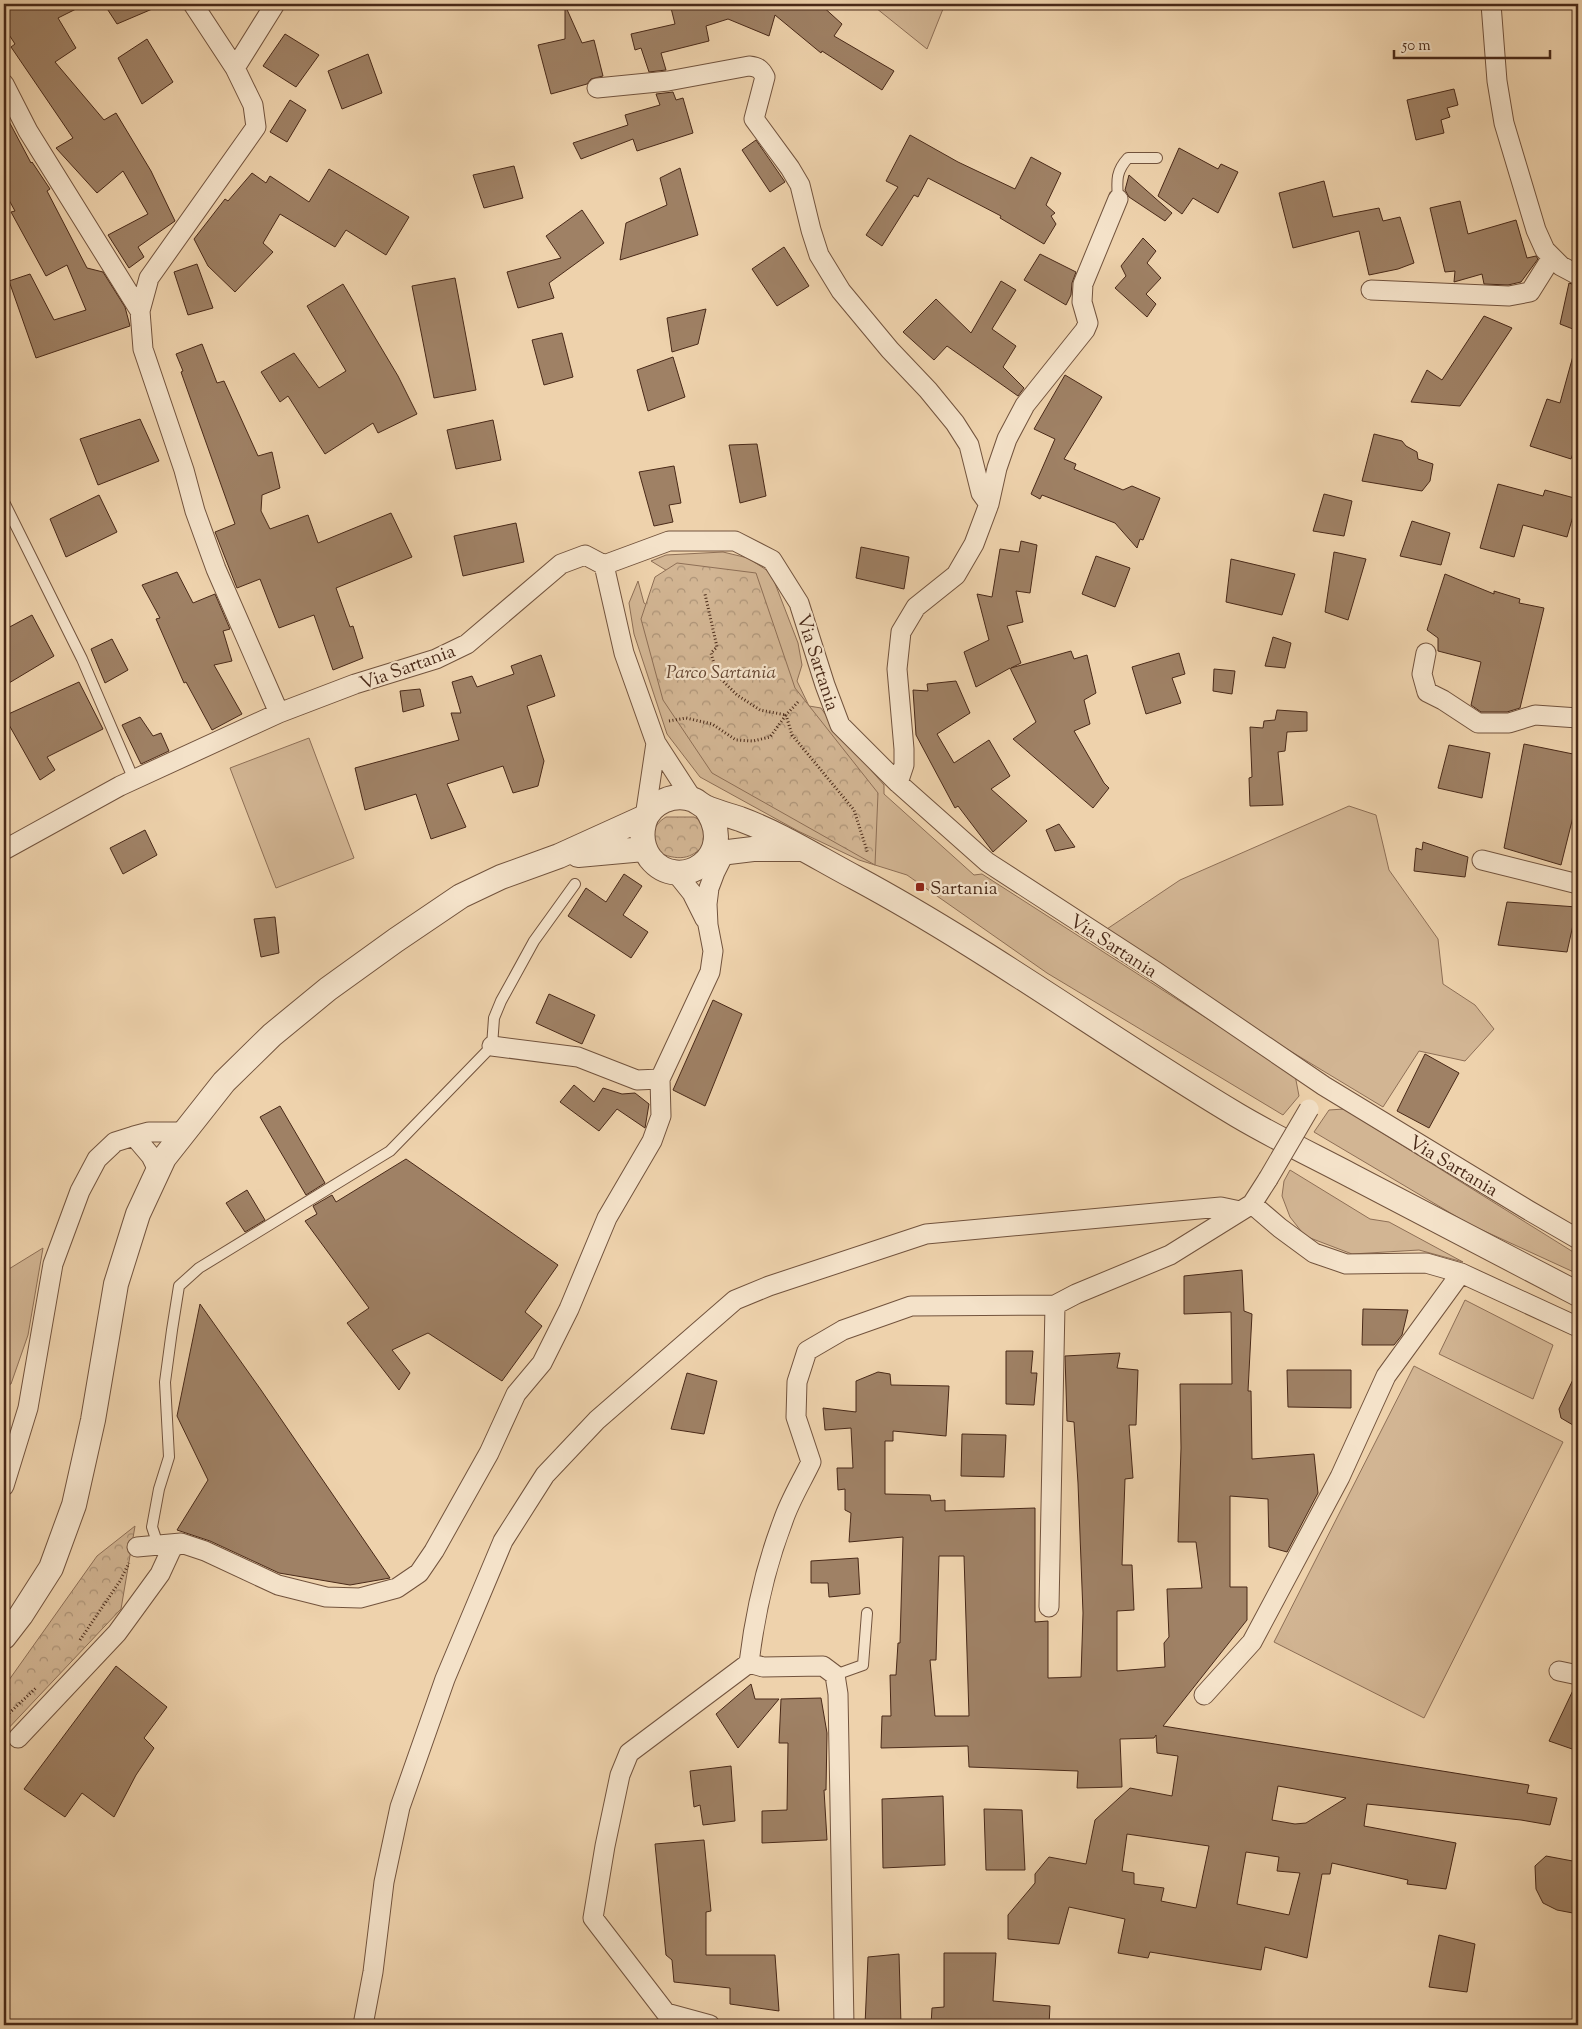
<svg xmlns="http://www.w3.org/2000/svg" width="1582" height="2029" viewBox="0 0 1582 2029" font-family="'Sorts Mill Goudy',serif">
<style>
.grass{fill:#d2b593;stroke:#8e6f56}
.park{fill:url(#park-crowns);stroke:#8e6f56}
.building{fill:#9f8165;stroke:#492918;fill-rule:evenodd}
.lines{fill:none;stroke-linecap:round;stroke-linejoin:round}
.service-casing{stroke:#72533d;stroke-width:12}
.minor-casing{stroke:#72533d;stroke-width:21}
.tertiary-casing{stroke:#72533d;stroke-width:26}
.path{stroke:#492918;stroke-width:3;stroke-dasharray:1 2.5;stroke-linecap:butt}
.service{stroke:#f4e2c9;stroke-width:10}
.minor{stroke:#f4e2c9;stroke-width:19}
.tertiary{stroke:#f4e2c9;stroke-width:24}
.minor-bridge-casing{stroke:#72533d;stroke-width:21;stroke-linecap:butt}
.minor-bridge{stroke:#f4e2c9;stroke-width:19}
.poi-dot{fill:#8f2418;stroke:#f4e2c9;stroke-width:2}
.labels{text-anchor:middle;stroke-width:4.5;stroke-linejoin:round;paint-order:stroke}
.street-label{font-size:19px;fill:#492918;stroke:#f4e2c9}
.park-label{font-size:19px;font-style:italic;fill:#644531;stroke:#f4e2c9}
.poi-label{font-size:19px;fill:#492918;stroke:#f4e2c9;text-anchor:start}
</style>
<defs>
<pattern id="park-crowns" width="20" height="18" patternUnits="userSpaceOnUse" patternTransform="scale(1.25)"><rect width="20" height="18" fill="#d2b593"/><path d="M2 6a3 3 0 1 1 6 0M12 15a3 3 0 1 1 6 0" fill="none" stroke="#ac9377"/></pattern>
</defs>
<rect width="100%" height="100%" fill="#eed2ac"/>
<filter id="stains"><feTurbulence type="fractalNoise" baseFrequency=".004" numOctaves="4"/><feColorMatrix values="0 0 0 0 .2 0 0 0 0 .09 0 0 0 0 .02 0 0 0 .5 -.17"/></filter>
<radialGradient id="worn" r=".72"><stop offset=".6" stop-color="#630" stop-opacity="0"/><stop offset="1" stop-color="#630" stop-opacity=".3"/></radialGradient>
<path class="grass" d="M871 4H945L927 49Z
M723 552 748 558 771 573 798 643 802 665 797 681 809 706 821 708 836 730 884 785V794L974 875 982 874 1295 1075 1299 1096 1283 1115 1047 973 907 875 859 860 798 831 700 777 667 734 634 634 629 603 638 581 644 603 682 628 700 591 651 561 666 555Z
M309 738 354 858 276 888 230 768Z
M1349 806 1376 815 1389 870 1438 939 1443 984 1475 1005 1494 1029 1465 1061 1419 1051 1383 1107 1098 935 1180 880Z
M1344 1109 1578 1255V1274L1469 1224 1314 1132 1329 1110Z
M1290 1170 1370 1219 1389 1222 1463 1262 1419 1250 1352 1254 1305 1236 1290 1217 1282 1196 1284 1181Z
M43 1248 28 1335 11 1384 4 1386V1272Z
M1465 1300 1553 1345 1533 1399 1439 1354Z
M1414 1366 1563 1442 1424 1718 1274 1642Z"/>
<path class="park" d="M677 563 756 573 795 688 878 793 875 865 712 773 663 700 641 619 655 577Z
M666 817H694L704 822 709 841C692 858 683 862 659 853 651 838 651 826 666 817Z
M135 1526 121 1609 4 1733V1687L97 1556Z"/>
<path class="building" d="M4 4H86L58 18 76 48 55 62 104 120 116 113 151 171 175 221 138 247 144 257 129 268 108 235 148 214 123 171 97 193 56 148 73 138 11 47 15 44 4 27Z
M104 4H164L117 24Z
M670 4H820L842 24 834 36 894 71 882 90 822 51 821 53 775 15 769 36 728 19 706 26 709 41 661 53 666 70 649 72 641 48 635 50 631 34 675 24Z
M565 5 582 43 594 40 603 76 591 79 587 84 551 94 538 45 565 39Z
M285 34 319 55 296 87 263 66Z
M147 39 173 82 142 104 118 58Z
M368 54 382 93 342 109 328 71Z
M1454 89 1458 105 1447 108 1450 117 1441 120 1444 133 1416 140 1407 100Z
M673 92 676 100 683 98 693 133 637 151 633 139 581 159 573 143 628 125 625 115 660 105 656 94Z
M290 100 306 110 287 142 270 132Z
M4 112 31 163 32 162 50 189 47 191 87 268 103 272 125 307 130 326 36 358 9 281 30 274 54 320 86 310 67 265 46 276 11 212 15 211 4 191Z
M910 135 958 162 1015 189 1031 157 1061 173 1046 205 1055 213 1051 216 1056 224 1044 244 1000 218 1001 216 928 178 918 197 914 195 882 246 866 235 898 187 886 181Z
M756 140 785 182 770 192 742 150Z
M1179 148 1218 169 1221 164 1238 172 1218 213 1193 198 1182 214 1158 196Z
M514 166 523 198 484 208 473 175Z
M680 168 698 235 620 260 626 223 667 205 660 178Z
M329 169 409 217 386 255 346 230 335 247 280 214 263 243 273 252 235 292 208 266 194 239 225 199 228 201 252 173 266 183 270 176 309 202Z
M1129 175 1172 213 1165 221 1129 197 1125 190Z
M1324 181 1333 217 1379 208 1383 221 1400 217 1414 263 1398 269 1369 275 1359 231 1293 248 1279 193Z
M1460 201 1468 234 1516 220 1527 258 1536 256 1538 259 1521 282 1508 285 1484 284 1482 274 1454 282 1455 271 1445 272 1430 208Z
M582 210 604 243 549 283 554 298 518 308 507 272 561 258 546 236Z
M1143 238 1156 251 1147 263 1161 278 1146 294 1156 304 1147 317 1115 288 1126 276 1121 266Z
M784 247 809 286 777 306 752 269Z
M1040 254 1076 272 1072 283 1071 295 1066 305 1024 280Z
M197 264 213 308 188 315 174 272Z
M455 278 476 390 434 398 412 286Z
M1001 281 1016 290 992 329 1016 346 1003 367 1024 388 1018 396 947 346 934 360 903 332 936 299 971 333Z
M1569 283 1578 286V331L1560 324Z
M343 284 398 376 417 414 378 433 373 423 325 454 288 396 280 402 261 372 294 353 319 388 346 371 307 306Z
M706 309 698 344 672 352 667 318Z
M1484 316 1512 328 1460 406 1411 402 1427 370 1442 380Z
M562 333 573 377 544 385 532 340Z
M202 344 217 383 224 381 258 456 272 452 280 488 262 495 261 511 270 529 308 515 318 543 391 513 412 557 336 588 350 627 353 626 363 658 333 670 314 615 279 628 260 579 237 588 215 532 235 524 181 372 183 371 176 354Z
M1573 356H1578V438L1571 459 1530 446 1547 399 1560 403Z
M673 357 685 397 648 411 637 370Z
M1065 375 1102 397 1064 459 1076 464 1074 469 1123 490 1132 486 1160 498 1143 540 1140 539 1137 548 1115 523 1042 495 1040 499 1031 494 1055 439 1034 429Z
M140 419 159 461 98 485 80 439Z
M493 420 501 460 456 469 447 430Z
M1374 434 1402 441 1406 446 1417 452 1418 459 1433 464 1430 481 1422 491 1362 481Z
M757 444 766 496 740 503 729 445Z
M674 466 681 503 669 505 673 522 654 526 639 472Z
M1498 484 1543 496 1545 490 1578 499 1567 537 1523 525 1514 557 1480 548Z
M1324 494 1352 501 1344 536 1313 531Z
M99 495 117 532 66 557 50 519Z
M1412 521 1450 533 1441 565 1400 556Z
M516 523 524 562 463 576 454 536Z
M1021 541 1037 545 1030 593 1016 591 1023 622 1007 626 1021 663 1011 668 1071 651 1074 659 1087 655 1096 693 1084 700 1090 724 1074 731 1104 783 1109 788 1093 808 1013 739 1036 722 1010 668 976 687 964 652 989 640 977 594 992 597 1000 549 1019 552Z
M861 547 909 557 904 589 856 578Z
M1334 552 1366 559 1348 620 1325 612Z
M1096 556 1130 568 1115 607 1082 594Z
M1231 559 1295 574 1282 615 1226 602Z
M177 572 193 603 215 594 230 629 223 631 232 661 214 665 242 714 212 730 186 682 184 683 156 619 160 618 142 585Z
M1445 574 1494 594V591L1520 599 1519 603 1544 608 1520 708 1507 712H1481L1471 705 1481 662 1438 651V638L1427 630Z
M32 615 54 656 4 686V630Z
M1273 637 1291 643 1285 668 1265 666Z
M112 639 128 670 105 683 91 649Z
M1179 653 1185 674 1172 678 1181 703 1146 714 1132 667Z
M541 655 555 696 527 706 544 761 538 786 513 793 503 766 447 784 466 827 431 839 416 794 365 810 355 768 459 740 451 713H461L452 682 472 676 477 687 514 674 511 666Z
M1214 669 1235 671 1232 694 1213 691Z
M956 681 970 713 937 734 954 763 989 740 1010 776 991 789 1027 821 993 852 958 806 955 808 916 735 913 690 928 691 927 684Z
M79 682 103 729 47 757 55 770 40 780 4 716Z
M420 689 424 706 403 712 400 691Z
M1277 710 1307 712V731L1287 732 1285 751 1278 752 1283 805 1250 806 1249 778 1252 777 1250 727 1263 728 1264 721 1275 720Z
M140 717 153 736 161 733 169 751 141 764 122 725Z
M1524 744 1578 755V797L1561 865 1504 848Z
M1449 745 1490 753 1482 798 1438 788Z
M1059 824 1075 847 1055 851 1046 830Z
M145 830 157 855 123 874 110 848Z
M1423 842 1468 857 1465 877 1414 871 1416 848 1422 850Z
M624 874 642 886 623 915 648 932 631 958 568 916 586 888 606 902Z
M1507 902 1577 907 1567 952 1498 945Z
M275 917 279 953 261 957 254 919Z
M549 994 595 1015 582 1044 536 1023Z
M713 1000 742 1014 705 1106 673 1090Z
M1425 1054 1459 1073 1429 1128 1397 1111Z
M574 1085 594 1102 603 1088 622 1094 635 1093 649 1104 645 1128 617 1109 599 1131 560 1102Z
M280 1106 325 1183 306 1195 260 1117Z
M406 1159 558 1265 525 1312 542 1326 502 1381 428 1333 392 1350 410 1373 399 1390 347 1323 369 1308 305 1221 317 1214 313 1206 332 1195 336 1202Z
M247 1190 265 1220 245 1232 226 1203Z
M1242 1270 1244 1311 1252 1314 1248 1391H1251L1252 1459 1314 1454 1318 1493 1287 1552 1269 1547 1268 1499 1230 1496V1587H1247V1620L1163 1726 1529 1785 1527 1793 1557 1798 1550 1825 1521 1820 1367 1804 1364 1826 1456 1843 1446 1889 1407 1884 1408 1880 1332 1863 1330 1874H1322L1307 1958 1265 1947 1261 1970 1150 1952 1148 1958 1118 1953 1125 1919 1069 1907 1059 1944 1008 1939V1915L1035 1883V1874L1049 1857 1086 1864 1095 1820 1130 1788 1172 1796 1178 1756 1157 1753 1156 1735 1154 1738 1120 1739 1122 1787 1077 1788 1078 1771 969 1767 968 1746 881 1748 882 1716H891L890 1675H896L898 1643H900L903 1537 849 1542 851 1513 845 1510V1489L838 1490 837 1468H853L851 1428 825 1430 823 1408 856 1412V1381L878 1372 890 1374 891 1385 949 1386 946 1436 893 1431V1441H885V1494L930 1495 931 1501 945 1500V1511L1035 1508V1622L1048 1621V1678L1081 1677 1083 1613 1078 1483 1074 1422 1067 1421 1065 1356 1120 1353 1117 1368 1138 1370 1136 1425H1129L1133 1478 1125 1479 1122 1565H1132L1134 1610 1117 1611V1671L1165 1667 1164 1643 1169 1637 1167 1589 1202 1588 1196 1542H1178L1181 1448 1180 1384H1232L1231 1312 1184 1314V1276ZM939 1556H964L969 1716H935L930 1660H936ZM1278 1786 1346 1798 1306 1823 1295 1824 1272 1820ZM1127 1834 1209 1846 1196 1908 1161 1901 1164 1888 1134 1884V1873L1122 1871ZM1246 1852 1279 1857 1277 1871 1300 1873 1289 1915 1237 1904Z
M200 1304 261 1390 390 1578 350 1585 279 1573 210 1541 177 1530 208 1480 177 1416Z
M1363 1309 1408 1310 1402 1335 1394 1345H1362Z
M1006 1351H1033L1031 1373H1037L1034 1405 1006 1404Z
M1578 1369V1428L1561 1418 1559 1409Z
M1287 1370H1351V1408L1288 1407Z
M687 1373 717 1381 704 1434 671 1429Z
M962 1434 1006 1435 1004 1477 961 1476Z
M858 1558 860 1594 829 1597 828 1583H811V1561Z
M116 1666 167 1707 144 1738 154 1748 136 1775 114 1817 82 1793 65 1817 24 1789Z
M751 1684 755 1699H779L738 1748 716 1714Z
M1575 1686H1578V1751L1549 1741Z
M821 1698 827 1733 826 1790H824L827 1840 762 1843V1811L787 1810 788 1743H779L781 1699Z
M731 1766 735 1821 703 1825 700 1805 694 1807 690 1771Z
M943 1796 945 1865 883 1868 882 1799Z
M984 1809 1022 1810 1025 1870H986Z
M704 1840 711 1911 706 1912V1955H775L779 2011 730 2004V1988L674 1982 672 1960 666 1955 655 1844Z
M1546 1856 1578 1862V1914L1557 1910 1543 1903 1536 1889 1535 1866Z
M1439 1935 1475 1944 1467 1992 1429 1987Z
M944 1953H996L993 2001 1050 2006 1049 2025H931L932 2008 944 2007Z
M899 1954 901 2025H865L868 1957Z"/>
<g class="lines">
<defs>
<path id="service" d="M1118 199C1117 182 1115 172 1128 158H1157
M4 502 82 659 134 780
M158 1545 152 1527 159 1489 169 1457 165 1382 172 1330 179 1286 199 1268 390 1151 492 1046 494 1018 501 1001 534 941 575 884
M835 1675 863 1665 867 1613"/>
<path id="minor" d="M193 4 235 68
M275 4 235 68 253 105 256 127 149 278 140 311 143 349 184 470 195 511 216 569 279 713
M1491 4 1497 81 1504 123 1536 230 1545 250 1561 266 1578 275
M4 84 28 131 140 311
M597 88 668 81 749 66C758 67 761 69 765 77L754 119 790 168 800 185 811 230 819 255 841 291 890 350 928 390 955 423 969 445 981 493 989 504
M1371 290 1509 296 1530 292 1552 257
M604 565 624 653 656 743 693 800
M1426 653 1422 674 1427 692 1443 700 1478 723H1509L1535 715 1578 718
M898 783 904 765V749L897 669 901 632 916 607 956 575 974 544 989 504 997 468 1007 439 1025 405 1085 330 1088 323 1082 302 1083 284 1118 199
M645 817 656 743
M4 850 120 786 279 713 355 684 436 659 467 644 561 564 585 555 604 565 669 541H735L772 560 799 603 825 685 840 725 898 783 987 862 1155 971 1324 1086 1528 1210 1578 1239
M1482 860 1578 884
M676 873 692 893 705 919
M492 1046 578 1057 637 1080 660 1079 710 972 713 951 708 925 707 904 709 888 715 872 725 852
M158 1170 151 1156 134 1136 149 1132H185
M1252 1204 1280 1228 1314 1253 1346 1264 1426 1263 1461 1273 1578 1327
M4 1486 28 1408 53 1264 80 1191 97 1159 115 1142 134 1136
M137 1547 181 1543
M1049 1607 1055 1305 1076 1294 1170 1255 1252 1204 1268 1179
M749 1663 763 1667 823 1666 835 1675 838 1694 844 2025
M1559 1671 1578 1675
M1204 1695 1252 1642 1340 1477 1386 1376 1461 1273
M18 1738 117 1633 160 1574 172 1548 181 1543 205 1551 278 1585 326 1597 360 1598 397 1588 419 1573 434 1551 489 1453 516 1394 542 1363 569 1309 607 1218 652 1141 661 1116 660 1079
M363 2025 373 1972 384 1882 400 1807 445 1679 503 1541 545 1475 597 1420 735 1300 769 1286 926 1234 1221 1207 1240 1211
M710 2025 666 2013 593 1918 605 1846 620 1775 629 1753 749 1663C755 1613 765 1568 783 1521 790 1500 802 1481 811 1462L796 1417 797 1382 807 1351 843 1330 911 1306 1055 1305"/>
<path id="tertiary" d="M705 807C741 856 679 895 650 858 642 847 641 835 644 823 650 802 675 792 694 800 698 802 701 805 705 807 716 812 728 815 740 819 781 834 818 858 856 878 988 949 1108 1038 1237 1115 1274 1137 1314 1156 1352 1176 1428 1215 1503 1255 1578 1294
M712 854 753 849H800
M578 855 644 849
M4 1637 21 1615 51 1568 74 1505 93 1420 116 1284 138 1214 164 1158 224 1082 272 1035 328 989 396 940 461 896 501 877 559 856 645 817"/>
</defs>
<use href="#service" class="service-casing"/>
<use href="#minor" class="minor-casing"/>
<use href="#tertiary" class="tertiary-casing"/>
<path class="path" d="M798 702 786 715 792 735 854 810 868 854
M669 721 686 718 712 724 736 740 753 741 770 737 786 715 760 710 737 695 717 675 711 653 717 647 705 594
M80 1640 120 1581 129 1563
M4 1718 37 1687"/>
<use href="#service" class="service"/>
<use href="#minor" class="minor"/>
<use href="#tertiary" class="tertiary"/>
<defs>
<path id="minor-bridge" d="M1268 1179 1309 1109"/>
</defs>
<use href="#minor-bridge" class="minor-bridge-casing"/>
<use href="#minor-bridge" class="minor-bridge"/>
</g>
<rect class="poi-dot" x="915" y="882" width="10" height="10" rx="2.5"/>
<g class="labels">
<g class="street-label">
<text transform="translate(819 662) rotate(72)" y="7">Via Sartania</text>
<text transform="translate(407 666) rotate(-20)" y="7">Via Sartania</text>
<text transform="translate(1114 945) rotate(33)" y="7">Via Sartania</text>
<text transform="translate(1454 1165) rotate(31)" y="7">Via Sartania</text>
</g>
<g class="park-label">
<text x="721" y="678">Parco Sartania</text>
</g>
<g class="poi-label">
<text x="930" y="894">Sartania</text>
</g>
</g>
<rect width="1582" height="2029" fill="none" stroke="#eed2ac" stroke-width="20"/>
<rect x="5" y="5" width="1572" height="2019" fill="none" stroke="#492918" stroke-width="2.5"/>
<rect x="10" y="10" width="1562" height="2009" fill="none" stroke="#492918"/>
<path d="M1394 50v8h156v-8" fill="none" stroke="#492918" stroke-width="2.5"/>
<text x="1402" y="50" font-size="15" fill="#492918" stroke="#f4e2c9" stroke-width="4" paint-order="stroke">50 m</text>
<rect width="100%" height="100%" filter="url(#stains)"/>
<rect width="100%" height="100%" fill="url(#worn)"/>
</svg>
